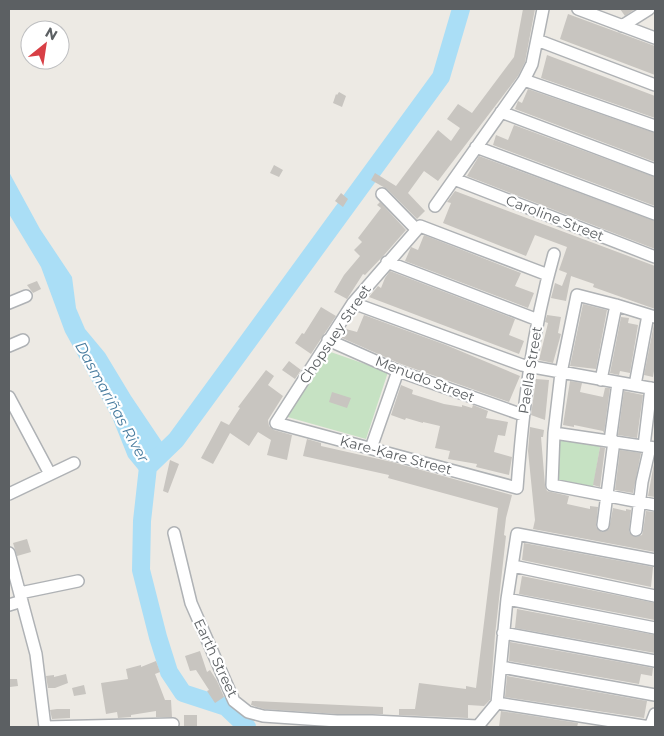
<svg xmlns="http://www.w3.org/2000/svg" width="664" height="736" viewBox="0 0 664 736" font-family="Montserrat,sans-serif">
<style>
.green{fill:#c6e2c3}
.water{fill:#aadef6}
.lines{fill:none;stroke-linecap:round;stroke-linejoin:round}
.river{stroke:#aadef6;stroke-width:18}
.building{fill:#c8c5c0}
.minor-casing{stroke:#afb2b5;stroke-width:14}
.minor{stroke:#fff;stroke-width:11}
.labels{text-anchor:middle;stroke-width:4.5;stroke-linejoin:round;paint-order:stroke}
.street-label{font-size:14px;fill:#5c6063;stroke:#fff}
.water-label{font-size:15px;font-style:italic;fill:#477b9e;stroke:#fff}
</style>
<rect width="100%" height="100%" fill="#edeae4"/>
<path class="green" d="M325 350 388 372 366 439 284 416Z
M558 435 601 441 593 488 557 482Z"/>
<path class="water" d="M9 172 40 229 72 277 76 308 85 329 105 353 131 396 164 445 142 474 128 457 112 417 65 332 41 267 9 214Z"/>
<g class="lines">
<path class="river" d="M139 446 148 467 142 521 141 570 158 637 169 672 183 693 226 707 247 727
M148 467 176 440 441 77 461 9"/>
</g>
<path class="building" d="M523 9H535L525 62 518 76 438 181 424 171 408 193 425 211 417 219 387 189 371 180 375 173 396 186 438 130 451 141 460 128 447 119 458 104 472 113 514 57Z
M620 9H635L625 16Z
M568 14 655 46V75L560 39Z
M547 55 655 96V118L541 78Z
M528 89 655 133V162L515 109 518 101 522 103Z
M339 92 346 96 342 107 333 103 336 94 337 95Z
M514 125 655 177V206L493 145 496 135 508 140Z
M479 156 655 221V249L467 176Z
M274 165 283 170 279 177 270 173Z
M455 191 655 266V309L593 287 594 284 571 276 566 301 551 298 555 283 562 286 567 273 559 270 567 247 535 235 526 256 443 223 451 203 447 202Z
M341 193 348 199 343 207 335 201Z
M380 202 406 230 385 254 365 275 363 274 347 299 334 292 344 275 360 256 354 250 362 242 358 238 381 208 377 205Z
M424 235 521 273 515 286 534 293 528 308 405 261 411 247 418 250Z
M390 271 515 319 509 335 524 341 519 354 369 297 378 286 381 288 385 278Z
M37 281 41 289 33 293 27 285Z
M583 304 607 310 596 369 570 366Z
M321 307 336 316 311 354 295 343 302 333 304 334Z
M364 315 446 345 520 376 509 402 401 364 342 338 346 329 357 332Z
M547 315 561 317 558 333 561 334 553 363 539 360 548 323 545 322Z
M621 317 629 318 628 323 638 325 630 373 620 371 619 375 610 373Z
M654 324H655V365L653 377 644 375Z
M289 361 301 370 295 379 282 370Z
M266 370 274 376 268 385 283 396 268 420 269 426 274 430 292 435 287 460 267 455 271 440 258 432 249 446 230 433 213 464 201 458 221 421 229 425 240 408 238 407Z
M536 379 549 380 545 420 531 415Z
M570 381 582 383 580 392 603 397 605 388H610L604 433 603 431 574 425V427L563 425Z
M401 385 413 390 412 394 444 404 462 407V405L472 408 473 405 488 411 486 418 508 422 505 436 498 435 494 452 512 457 509 475 476 467 477 464 448 459 450 451 435 448 440 426 423 422V423L406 418 405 420 391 415Z
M624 391 643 395 637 438 618 435Z
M332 392 351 398 347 408 329 402Z
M530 427 544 430 543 437H541L545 485 547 491 569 496 567 504 590 509V506L598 507 596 527 602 532 609 529 613 508 626 511V509L631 510 629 532 636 537 642 535 643 531 646 511 655 512V552L533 529 535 520 528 451Z
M307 439 321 443V446L392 462 512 495 506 518 504 535 506 536 495 635 490 700 484 706 468 705V718L399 715V709H415L419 683 466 689V686L476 688 498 508 388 478 389 475 303 456Z
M600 447 605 448 600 487 593 485Z
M620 450 641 453 633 493 615 490Z
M655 458V497L648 496Z
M170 460 179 464 168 493 163 491Z
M27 539 31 552 17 556 13 543Z
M524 543 653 567 651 587 522 560Z
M522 576 655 603V620L519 594Z
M517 609 655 635V653L515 628Z
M510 642 653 668 652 676 641 674 639 684 509 661Z
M200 651 207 672 210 670 217 681 224 697 215 703 207 691 209 690 196 670 190 671 185 656Z
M156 661 160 672 155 674 165 700H171L172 717H156V711L131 715V717L118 718 117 712 106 714 101 683 128 679 126 669 141 665V667Z
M66 674 68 683 55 688H48L46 676 54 675V677Z
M507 676 647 701 644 718 505 697Z
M9 679H17L18 686 10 687Z
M84 685 86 694 74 696 72 688Z
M252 701 383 707V714H337L264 709 251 705Z
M57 709H70V718L52 719 50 710Z
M501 711 578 723 577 727H499Z
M184 715H197V726H184Z"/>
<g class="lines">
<defs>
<path id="minor" d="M578 9 655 38
M622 26 649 9
M537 40 655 85
M524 80 655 126
M501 112 655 170
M476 147 655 214
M454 179 655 257
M382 194 416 229
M435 206 524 80 532 64 543 9
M387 262 538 320
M548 275 420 226 353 303 276 423 517 488C523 408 532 331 554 254
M9 303 26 296
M353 303 522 365 655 389
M655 317 616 305 577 295 561 373 554 433 552 485 655 505
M328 340 398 371 523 415
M9 346 23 340
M601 380 616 305
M635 385 648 315
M9 397 50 474
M554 433 655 448
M610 441 618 383
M644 446 651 388
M371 448 398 371
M9 494 74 463
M603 525 614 441
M636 530 642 482 650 447
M174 533 191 603 234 701 248 712 263 716 337 721H372L478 726 497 703
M9 553 36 654 45 727 173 724
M513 566 655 596
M20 593 78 581
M507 599 655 628
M9 605 22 601
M503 633 655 661
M501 667 655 695
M497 703 507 599 517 534 655 560
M497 703 650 727 655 714"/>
</defs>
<use href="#minor" class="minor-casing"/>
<use href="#minor" class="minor"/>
</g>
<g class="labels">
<g class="street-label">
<text transform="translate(555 218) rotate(21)" y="5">Caroline Street</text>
<text transform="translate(335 334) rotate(-56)" y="5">Chopsuey Street</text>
<text transform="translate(530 370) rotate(-81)" y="5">Paella Street</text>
<text transform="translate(425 379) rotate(21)" y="5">Menudo Street</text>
<text transform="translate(396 455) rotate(15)" y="5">Kare-Kare Street</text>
<text transform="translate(216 658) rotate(65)" y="5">Earth Street</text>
</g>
<g class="water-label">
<text transform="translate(112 402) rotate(61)" y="5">Dasmariñas River</text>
</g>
</g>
<rect width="664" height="736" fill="none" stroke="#5c6063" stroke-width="20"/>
<g transform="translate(45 45) rotate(30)"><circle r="24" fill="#ffffff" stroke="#bebfc1"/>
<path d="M0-4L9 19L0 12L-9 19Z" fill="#d83f45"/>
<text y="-8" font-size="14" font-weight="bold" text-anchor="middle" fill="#5c6063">N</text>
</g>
</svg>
